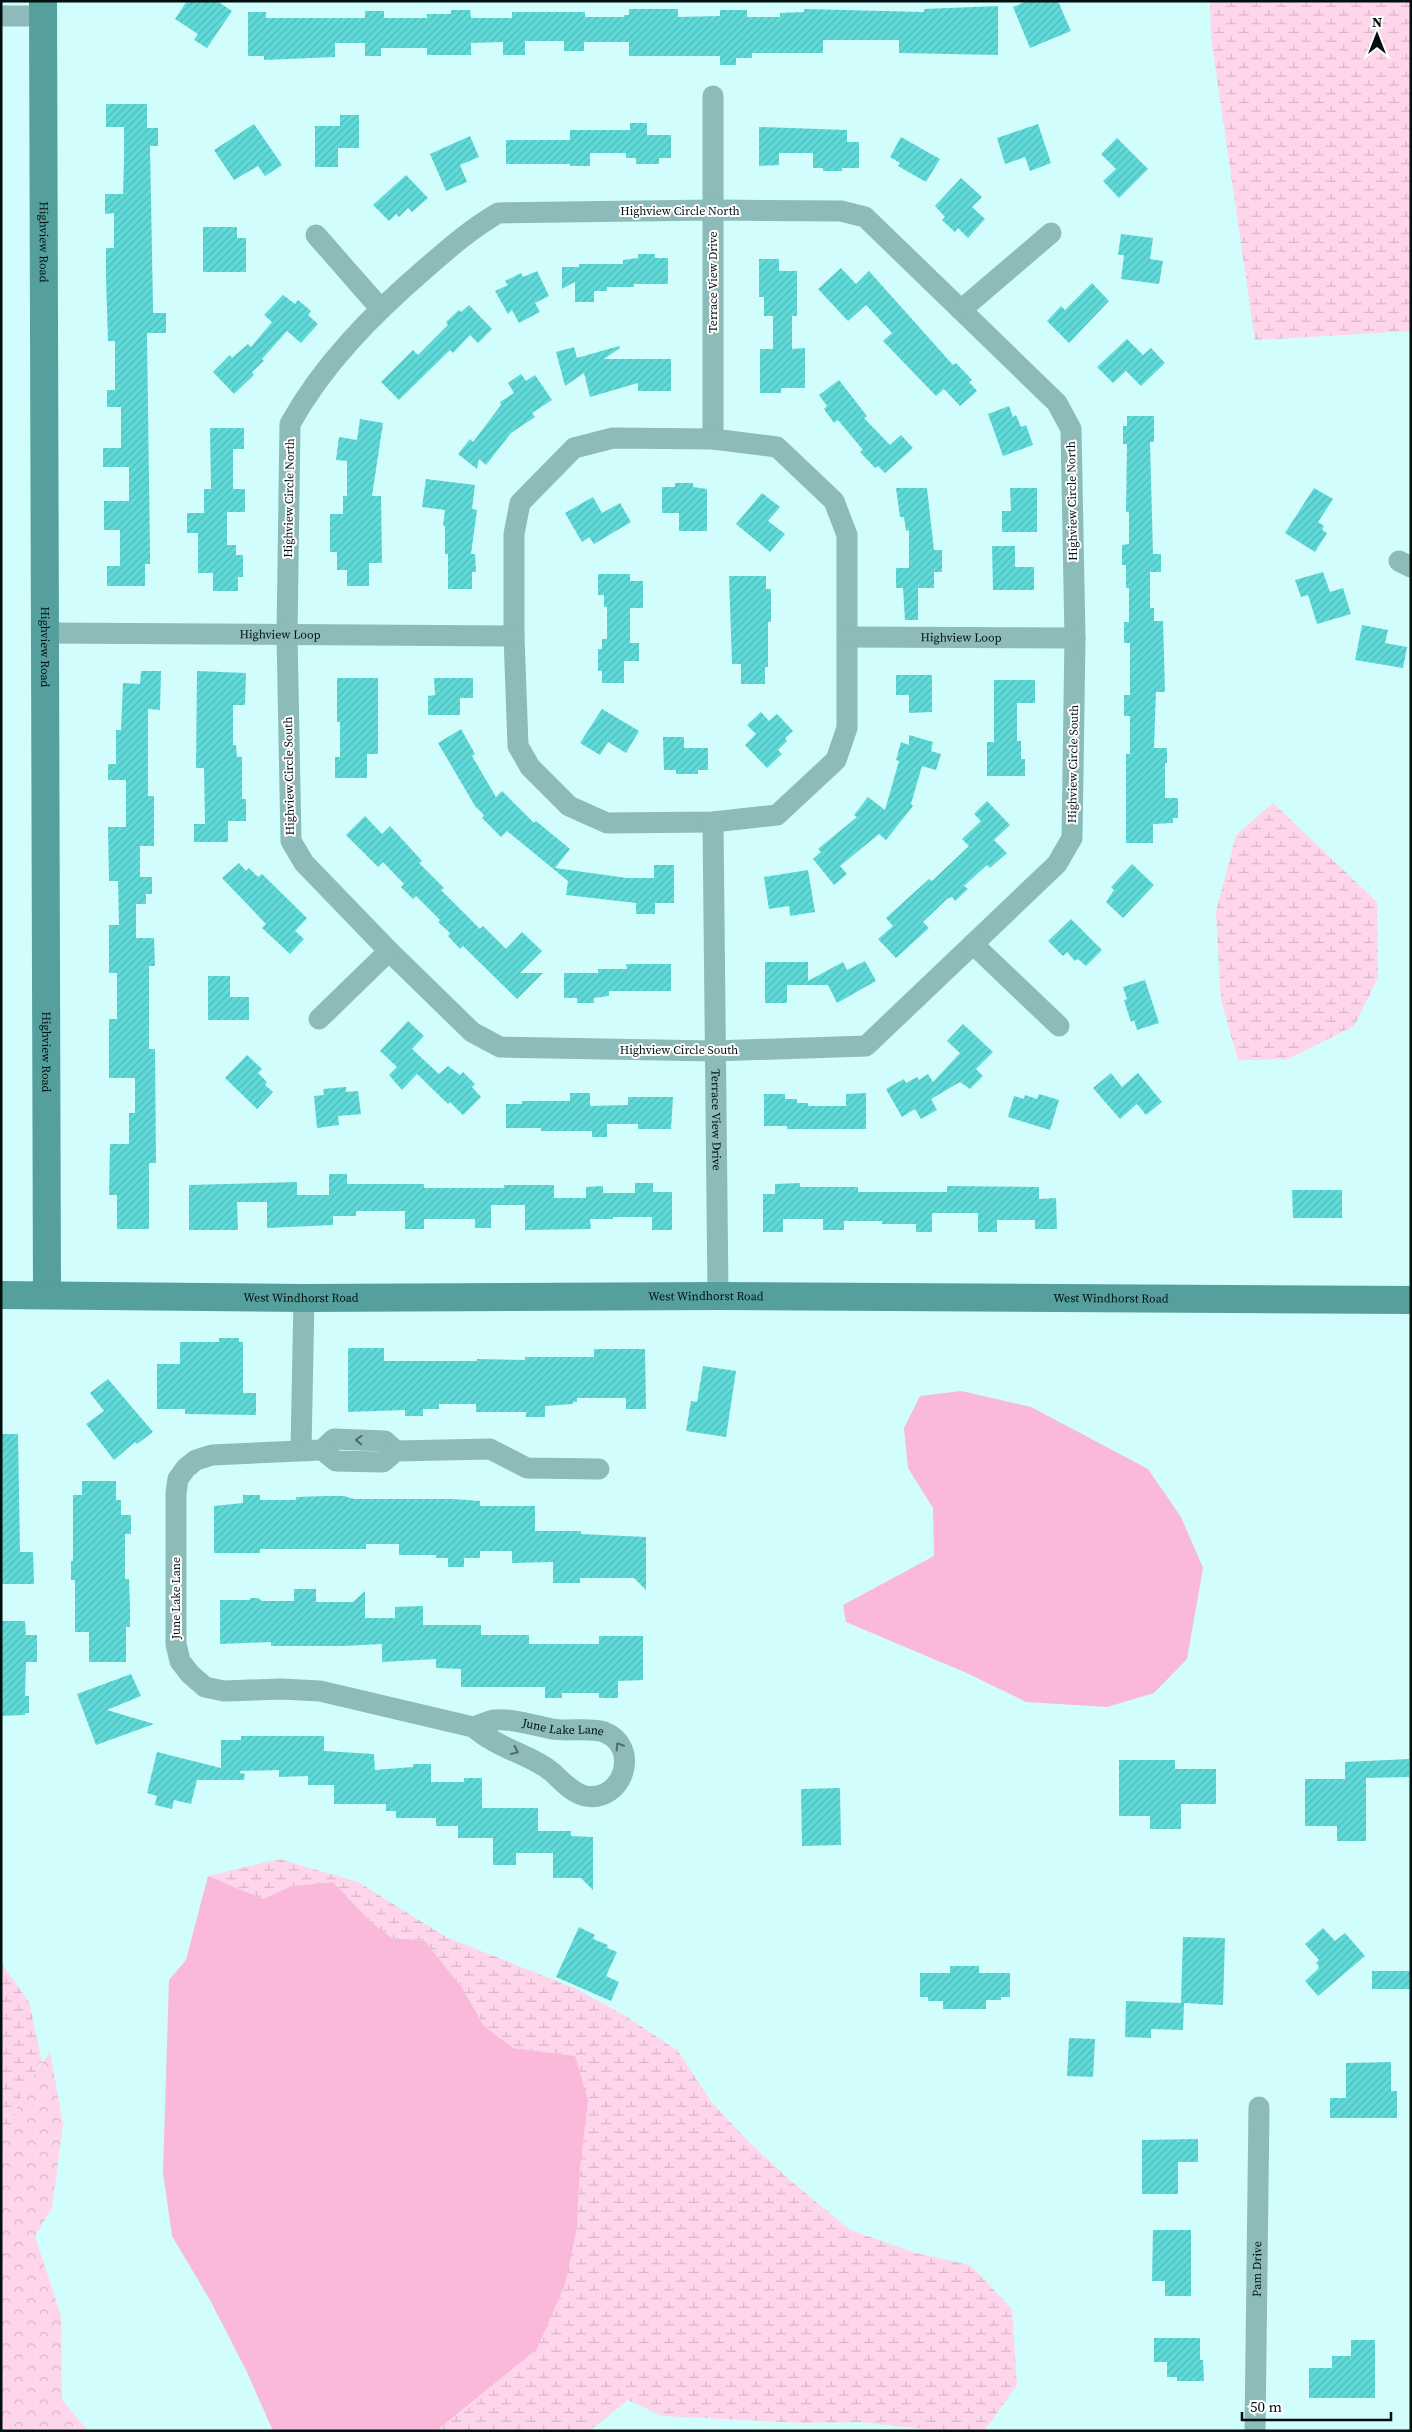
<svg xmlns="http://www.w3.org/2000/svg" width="1412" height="2432" viewBox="0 0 1412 2432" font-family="'Source Serif 4',serif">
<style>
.forest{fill:url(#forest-crowns)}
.wetland{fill:url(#wetland-marsh)}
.water{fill:#fab8db}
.building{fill:url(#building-hatch)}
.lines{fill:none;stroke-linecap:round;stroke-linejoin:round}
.street{stroke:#8dbbba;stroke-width:21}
.secondary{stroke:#559f9d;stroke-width:28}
.oneway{stroke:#4e6e6d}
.labels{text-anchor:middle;stroke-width:4;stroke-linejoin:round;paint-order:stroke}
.street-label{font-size:12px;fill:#010f0e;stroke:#fff}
</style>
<defs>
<pattern id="forest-crowns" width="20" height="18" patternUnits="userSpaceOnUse" patternTransform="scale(1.25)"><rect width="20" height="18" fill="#fed5ea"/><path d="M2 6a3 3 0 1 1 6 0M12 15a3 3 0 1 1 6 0" fill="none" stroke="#d8b6c8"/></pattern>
<pattern id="wetland-marsh" width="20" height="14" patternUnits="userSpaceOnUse" patternTransform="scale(1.25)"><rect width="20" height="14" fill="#fed5ea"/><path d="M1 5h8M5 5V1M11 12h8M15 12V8" fill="none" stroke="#d8b6c8"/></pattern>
<pattern id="building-hatch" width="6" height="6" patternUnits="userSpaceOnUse" patternTransform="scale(1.25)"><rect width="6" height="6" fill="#5fdad8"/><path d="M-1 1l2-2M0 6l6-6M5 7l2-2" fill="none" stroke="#51bab8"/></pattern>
</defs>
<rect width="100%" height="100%" fill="#d1fdfc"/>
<path class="forest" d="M50 2052 63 2124 52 2208 35 2236 61 2316 62 2400 88 2431H1V2140L10 2132 22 2092Z"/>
<path class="wetland" d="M1210 1H1411V331L1255 340 1211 37Z
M1273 803 1377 902 1378 978 1354 1026 1288 1059 1238 1060 1221 1000 1216 912 1236 835Z
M279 1859 358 1882 446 1937 574 1988 624 2015 678 2051 712 2103 750 2143 792 2182 850 2230 916 2253 970 2265 1012 2309 1017 2385 984 2431H942L860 2422 802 2423 662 2416 628 2400 589 2431H436L537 2349 577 2228 580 2168 575 2056 513 2048 483 2025 463 1989 425 1941 392 1938 371 1922 333 1882 292 1886 263 1899 208 1876Z
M1 1963 29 2002 42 2062 22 2092 10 2132 1 2140Z"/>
<path class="water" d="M961 1391 1031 1407 1148 1469 1181 1517 1203 1568 1187 1659 1154 1693 1107 1707 1026 1702 969 1674 846 1622 843 1605 934 1556 933 1508 908 1468 904 1428 920 1396Z
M208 1876 263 1899 292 1886 333 1882 371 1922 392 1938 425 1941 463 1989 483 2025 513 2048 575 2056 588 2100 580 2168 577 2228 565 2284 537 2349 436 2431H273L247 2372 210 2300 172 2236 163 2172 169 1980 186 1960Z"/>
<path class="building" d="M187 1H217L232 11 207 48 194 40 198 34 175 19Z
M1027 1H1058L1071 31 1030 48 1013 7Z
M998 6V55L899 53V40H823V53H752V58H736V65H720V56H629V42H584V51H564V41H525V55H503V42L471 43V55H427V48H381V56H365V43H335V57L264 60V56H248V12H266V18H365V11H384V18H427V14H451V10H470L471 18H512V12H585V17H624V15H629V9H678V17L720 16V10H747V17H780V13L804 12V9L924 12V9Z
M106 104H147V128H158V146H150L153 306V313H166V333H147L150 553V564H145V586H107V566H120V530H104V501H129V467H103V448H121V407H107V390H115V341H108L106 277V248H114V213L105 214V194H123L124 163V127H106Z
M340 115H359V148H338V167H315V126H340Z
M630 123H647V135H671V158H659V164H636V158H626V153H590V166H570V164H506V140H570V130H630Z
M254 124 282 165 265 176 258 166 234 180 214 150Z
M1038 124 1051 163 1030 171 1025 157 1005 164 997 138Z
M759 127 847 130V142H859V168H842V171H823V168H813V153H779V165L759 166Z
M470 136 479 157 460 165 467 182 446 191 430 154Z
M901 137 940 159 926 182 898 166 900 163 890 157Z
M1117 138 1148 169 1119 198 1103 181 1116 169 1101 154Z
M406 175 428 198 412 212 408 208 399 217 396 214 389 221 373 205Z
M961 178 982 197 972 207 985 219 968 238 958 228 955 232 942 220 945 217 935 206Z
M203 227H237V238H246V272H203Z
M1121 234 1153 238 1150 259 1163 261 1159 284 1121 279 1124 255H1118Z
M638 254H655V258H668V284H634V287H607V291H594V302H575V282L562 289V267H579V264H623V260L638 258Z
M759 259H779V271H797V316H792V349L805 348V388H781V393H760V349H773V316H764V297H759Z
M841 268 856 284 869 271 953 365 956 363 972 380 969 382 977 391 960 406 944 389 936 396 883 341 892 333 866 305 848 321 818 289Z
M537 271 549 296 535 303 540 312 519 323 512 310 508 314 495 291 508 285 505 281 521 273 523 277Z
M1092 283 1109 301 1069 343 1047 321 1061 306 1065 310Z
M283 295 295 304 298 300 311 311 308 315 318 324 301 343 287 331 262 359 264 361 252 372 254 375 234 394 213 372 230 355 232 358 248 344 251 347 272 322 264 315Z
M469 305 492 329 478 343 470 335 453 353 450 350 399 400 381 382 413 350 418 355 448 325 446 322 459 310 461 312Z
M1127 339 1143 355 1151 348 1165 363 1141 386 1126 371 1113 383 1097 367Z
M619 346 620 348 604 359H671V391H638V383L590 397 584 373 565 386 556 352 574 347 577 358Z
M521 374 526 381 535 375 552 400 532 413 535 417 511 433 486 465 479 459 477 469 458 454 470 439 473 442 501 405 500 402 514 393 508 383Z
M839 380 867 416 864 418 890 445 901 435 913 448 885 473 878 466 875 468 860 452 863 450 838 420 834 423 824 409 827 406 819 395Z
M1009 406 1013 417 1016 415 1021 427 1026 425 1033 445 1003 456 988 414Z
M1127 416H1154V442H1150L1153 554H1161V572H1150V608H1154V621H1163L1165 692H1156L1154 748H1167V763H1165V798H1178V818H1173V823L1153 824V843H1126V754H1130V716H1124V695H1130V643H1124V622H1129V588H1126V565H1122V545L1129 544V512H1126L1127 444H1123V426H1127Z
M360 419 383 423 372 496H381L382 563H369V586H347V570H337V552H330V514H343V496H347V461L336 460 339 437 357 440Z
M210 428H244V449H233V489H245V512H227V545H236V555H243V577H238V591H213V573H198V533H187V513H204V489H211Z
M426 479 475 485 472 509 477 510 471 554H475L476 572H472V589H448V554H445V526H443L445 510 422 507Z
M675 483H693V487L707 489V531H679V513H662V487H675Z
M896 488H927L934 550H942V572H934V588H918V620H905L903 588H896V568H909V530L906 531 904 517H900Z
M1010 488H1037V532H1002V511H1011Z
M1314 488 1333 499 1318 522 1324 526 1322 530 1327 533 1315 552 1285 533Z
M762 493 780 507 768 521 785 534 770 552 736 524Z
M593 497 602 513 620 503 631 522 594 544 589 537 582 542 565 513Z
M992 546H1015V567H1034V590H993Z
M1323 572 1330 592 1343 588 1351 614 1317 624 1308 595 1301 597 1295 580Z
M598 574H630V581H643V608H630V643H639V661H624V683H602V671H598V649H602V639H607V607H604V595H598Z
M729 576H766V589H771V622H768V667H765V684H741V664H732Z
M1362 625 1388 630 1385 643 1407 647 1403 668 1355 660Z
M141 671H161L160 710 148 709V796H154V846H140V877H152V894H146V904H136V938H154L155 966H149V1049H155L156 1163H149V1229H117V1195H109L110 1144H129V1113H135V1078H109V1019H117V973H109V925H119L118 881H109L108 827H126V780H108V764H116V730H121L123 683 140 684Z
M197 671 246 673 245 705H233V745H236L237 757H242V799H246V821H228V842H194V824H205L204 768H196Z
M896 675H932V712L909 713V695H896Z
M337 678H378V754H367V778H335V757H340V722H337Z
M434 678H473V698H460V715H428V696L435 695Z
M994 680H1035V703H1017V741H1021V759H1025V776H987V742H994Z
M602 709 639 731 626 753 608 742 600 755 580 743Z
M761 712 769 721 777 714 793 731 785 738 787 741 778 750 782 754 767 768 745 745 756 734 747 725Z
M461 729 475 754 472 756 496 797 502 791 534 823 536 821 570 849 555 868 627 878H654V865H674V903H655V914H636V903L566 895 568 881 507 831 501 837 482 818 484 815 475 806 438 743Z
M909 735 933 742 931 751 941 754 936 770 922 766 911 804 913 806 886 840 879 834 840 866 847 874 834 885 813 859 821 852 818 849 857 817 854 815 868 797 885 810 899 761 896 760 901 742 909 745Z
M663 737H684V748H708V770H698V774H676V770H664Z
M987 801 1010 825 994 840 1007 853 990 868 987 865 964 886 968 889 955 901 952 897 947 899 923 922 929 928 896 958 878 939 893 926 886 918 929 879 932 881 969 846 962 839 981 821 974 814Z
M365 816 382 834 390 826 422 861 419 863 444 888 441 890 480 929 483 926 506 949 522 932 542 951 520 973H543L517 999 463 946 460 949 448 936 450 933 438 922 440 920 416 896 413 899 401 887 404 884 383 862 378 867 346 835Z
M239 863 246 871 249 868 258 877 262 874 307 918 295 931 304 939 290 954 262 928 266 924 222 878Z
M1132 864 1154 885 1123 918 1106 902 1114 890 1111 887Z
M808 870 815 912 790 916 789 906 769 909 764 877Z
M1071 919 1102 950 1086 966 1078 959 1075 961 1067 952 1063 956 1048 941Z
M865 961 876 981 837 1003 828 985H787V1003H765V962H808V981L843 962 847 970Z
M626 964H671V991H609V996L594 998V1003H577V998H564V973H598V969H627Z
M208 976H230V997H249V1020H208Z
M1145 980 1159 1023 1137 1030 1134 1020 1131 1022 1124 1000 1127 999 1123 987Z
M408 1021 424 1036 412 1049 439 1074 448 1066 460 1075 463 1072 475 1084 472 1087 481 1097 463 1115 450 1102 448 1104 417 1074 402 1090 389 1075 397 1067 380 1051Z
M963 1024 993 1052 976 1069 983 1076 970 1089 960 1082 931 1099 937 1110 921 1119 915 1109 902 1117 886 1089 904 1079 906 1083 917 1077 919 1080 928 1074 933 1082 960 1053 947 1041Z
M247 1055 262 1069 258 1073 267 1082 265 1085 273 1092 257 1109 225 1078Z
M1111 1073 1122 1087 1138 1073 1162 1102 1146 1115 1137 1104 1120 1119 1093 1088Z
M346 1087V1092L358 1091 361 1114 338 1116 339 1125 317 1128 314 1096 324 1095 323 1089Z
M570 1093H590V1106L628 1105V1097H673L671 1129H638V1124H607V1137H592V1131H541V1128H506V1104H522V1101H570Z
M866 1093V1129H787V1126H764V1094H785V1099H797V1103H808V1106H846V1094Z
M1039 1094 1059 1100 1050 1130 1008 1117 1014 1096 1024 1099 1025 1095 1037 1099Z
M329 1174H347V1184H424V1188H504V1185H554V1198H586V1187L603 1186V1193H635V1183H653V1192H672V1230H652V1217H613V1219H590L591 1229 525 1230V1205H491V1228H475V1219H424V1229H405V1211H356V1216H333V1225L267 1228V1202H237L238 1230H189V1185L297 1182V1195H329Z
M800 1183V1187H858V1192H947V1186L1039 1187V1199L1056 1198 1057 1229H1035V1220H997V1232H978V1213H932V1232H916V1224H882V1221H844V1230H823V1219H783V1232H763V1194H775V1184Z
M1292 1190H1342V1218H1293Z
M219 1338H239V1342H243V1393H256V1415L185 1414V1409H157V1364H180V1342H219Z
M348 1348H384V1361H477V1359L525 1360V1357H594V1349H645L646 1409H626V1398H577V1402H573V1404L545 1406V1417H526V1412H476V1404H439V1409H423V1416H405V1410L348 1412Z
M703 1366 736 1371 726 1437 686 1431 691 1401 697 1402Z
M108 1379 153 1432 137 1444 135 1442 114 1460 86 1424 104 1411 90 1393Z
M1 1434H18L20 1552H33L34 1584H1Z
M82 1481H116V1500H121V1515H131V1534H125V1579H129L130 1607V1627H126V1662H89V1632H75V1580H71V1561H73V1495H82Z
M243 1495H260V1500H296V1497L325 1496H344L354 1499H453L480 1501V1506H535V1531H581V1534L646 1537V1590L634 1578H580V1583H553V1562L512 1563V1551H480V1558H464V1567H448V1558H436V1555H399V1544H366V1549H260V1553H214V1506L243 1503Z
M294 1589H316V1602H353L365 1591V1618H395V1607L423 1606V1625H481V1635H529V1644H599V1636H643V1680L618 1681V1698H599V1693H562V1698H545V1687H461V1669L436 1668V1659L382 1662V1644L343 1646H271V1642L220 1644V1600H249L251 1598H258L262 1601H294Z
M1 1621H25L26 1635H37V1662H26L25 1696H29V1713H25V1715L1 1716Z
M131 1674 141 1696 107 1710 154 1724 96 1745 77 1694Z
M241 1736H324V1751L374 1754 375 1770 413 1767V1764H431V1782H464V1778H482V1808H538V1831H571V1836L593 1837V1890L581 1878H553V1853H516V1865H493V1838H458V1826H436V1818H396V1811H386V1804H334V1785H308V1776L279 1777V1770L240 1771V1773L245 1774 244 1780H197L191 1804 174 1800 172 1809 155 1805 157 1796 147 1793 157 1752 221 1768V1740H241Z
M1409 1759V1777L1366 1778V1841H1337V1826H1305V1779H1345V1762Z
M1119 1760H1175V1769H1216V1804H1181V1829H1150V1816H1119Z
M840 1788 841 1845 802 1846 801 1789Z
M579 1927 595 1935 593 1939 608 1945 607 1948 617 1952 606 1976 619 1982 611 2001 556 1977Z
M1323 1928 1335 1941 1345 1933 1365 1956 1318 1996 1305 1981 1318 1969 1319 1966 1316 1963 1319 1960 1305 1944Z
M1183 1937 1225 1938 1223 2005 1184 2003 1183 2030 1151 2029V2038L1125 2037 1126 2001 1181 2003Z
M950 1966H979V1973H1010V1997H1001V2000H986V2009H943V2001H928V1997H920V1973H950Z
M1372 1971H1411V1989H1372Z
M1069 2038 1095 2039 1093 2077 1067 2076Z
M1391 2062V2091H1397V2118H1330V2098H1346V2063Z
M1198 2139V2162H1178V2194H1142V2140Z
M1153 2230H1191V2296H1165V2281H1152Z
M1154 2338H1200V2360H1203L1204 2381H1177V2377H1167V2362H1154Z
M1351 2340H1375V2398H1309V2368H1332V2356H1351Z"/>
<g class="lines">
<g class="street">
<path d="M1 16H43"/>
<path d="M713 96V439"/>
<path d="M713 210 841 211 865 217 1057 403 1071 429 1075 638 1072 838 1057 864 866 1046 714 1051 500 1047 472 1032 389 951 304 863 291 841 287 635 290 424C323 364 374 313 425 269 449 248 471 229 498 213Z"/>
<path d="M316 235 380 308"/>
<path d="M961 310 1051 233"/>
<path d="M613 438 713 439 777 447 834 501 847 535V728L836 760 777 815 713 822 607 823 569 806 530 767 518 746 514 636V534L520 503 574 448Z"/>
<path d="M1399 561 1411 567"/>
<path id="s1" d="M45 633 514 636"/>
<path id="s2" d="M847 637 1075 638"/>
<path id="s3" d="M713 822 718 1296"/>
<path d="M973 944 1059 1026"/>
<path d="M319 1019 389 951"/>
<path d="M301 1450 304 1298"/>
<path d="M322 1450 334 1439 385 1441 396 1451"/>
<path id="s4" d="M473 1727C480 1725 488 1721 495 1720 510 1718 536 1726 552 1729 568 1732 590 1727 604 1732 641 1746 624 1803 585 1796 572 1793 562 1781 552 1772 534 1757 511 1752 492 1740 485 1737 479 1731 473 1727L320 1691 281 1689 224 1691 205 1687 190 1674 180 1661 176 1644V1493L178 1479 186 1468 196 1460 212 1455 322 1450 336 1461 383 1462 396 1451 490 1449 527 1468 599 1469"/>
<path id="s5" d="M1255 2431 1259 2107"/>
</g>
<g class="secondary">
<path id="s6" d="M43 1 47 1294"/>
<path id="s7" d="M1 1295 304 1298 718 1296 1411 1300"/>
</g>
</g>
<defs><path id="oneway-chevron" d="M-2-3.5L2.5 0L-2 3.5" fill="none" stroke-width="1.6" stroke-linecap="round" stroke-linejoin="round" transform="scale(1.25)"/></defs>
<g class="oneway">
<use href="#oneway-chevron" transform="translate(359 1440) rotate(-178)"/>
<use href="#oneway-chevron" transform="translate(619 1746) rotate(-122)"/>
<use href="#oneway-chevron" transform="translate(515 1751) rotate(24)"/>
</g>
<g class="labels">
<g class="street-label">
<text x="680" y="215">Highview Circle North</text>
<text dy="4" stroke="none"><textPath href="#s6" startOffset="241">Highview Road</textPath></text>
<text transform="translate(713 282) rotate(-90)" y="4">Terrace View Drive</text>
<text transform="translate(289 498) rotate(-89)" y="4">Highview Circle North</text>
<text transform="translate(1072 501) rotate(-91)" y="4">Highview Circle North</text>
<text dy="4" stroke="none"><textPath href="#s1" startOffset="235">Highview Loop</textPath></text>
<text dy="4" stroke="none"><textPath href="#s2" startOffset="114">Highview Loop</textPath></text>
<text dy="4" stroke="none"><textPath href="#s6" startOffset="646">Highview Road</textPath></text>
<text transform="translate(1073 764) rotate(-89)" y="4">Highview Circle South</text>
<text transform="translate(289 776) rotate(-91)" y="4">Highview Circle South</text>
<text x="679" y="1054">Highview Circle South</text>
<text dy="4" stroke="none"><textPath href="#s6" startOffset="1051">Highview Road</textPath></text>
<text dy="4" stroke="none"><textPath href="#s3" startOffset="298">Terrace View Drive</textPath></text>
<text dy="4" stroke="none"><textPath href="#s7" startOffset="705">West Windhorst Road</textPath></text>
<text dy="4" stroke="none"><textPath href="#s7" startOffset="300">West Windhorst Road</textPath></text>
<text dy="4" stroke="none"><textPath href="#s7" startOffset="1110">West Windhorst Road</textPath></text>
<text transform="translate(176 1598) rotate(-90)" y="4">June Lake Lane</text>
<text dy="4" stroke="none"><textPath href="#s4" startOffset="92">June Lake Lane</textPath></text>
<text dy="4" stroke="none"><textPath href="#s5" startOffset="162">Pam Drive</textPath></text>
</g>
</g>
<rect width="1412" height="2432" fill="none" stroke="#010f0e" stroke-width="5"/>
<g transform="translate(1377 35)" stroke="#ffffff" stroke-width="4" paint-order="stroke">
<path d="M0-4L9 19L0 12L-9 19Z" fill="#010f0e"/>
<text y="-8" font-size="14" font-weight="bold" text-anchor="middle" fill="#010f0e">N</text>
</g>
<path d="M1242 2412v8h149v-8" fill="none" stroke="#010f0e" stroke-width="2.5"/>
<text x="1250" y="2412" font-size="15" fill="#010f0e" stroke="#ffffff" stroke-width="4" paint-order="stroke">50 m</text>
</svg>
